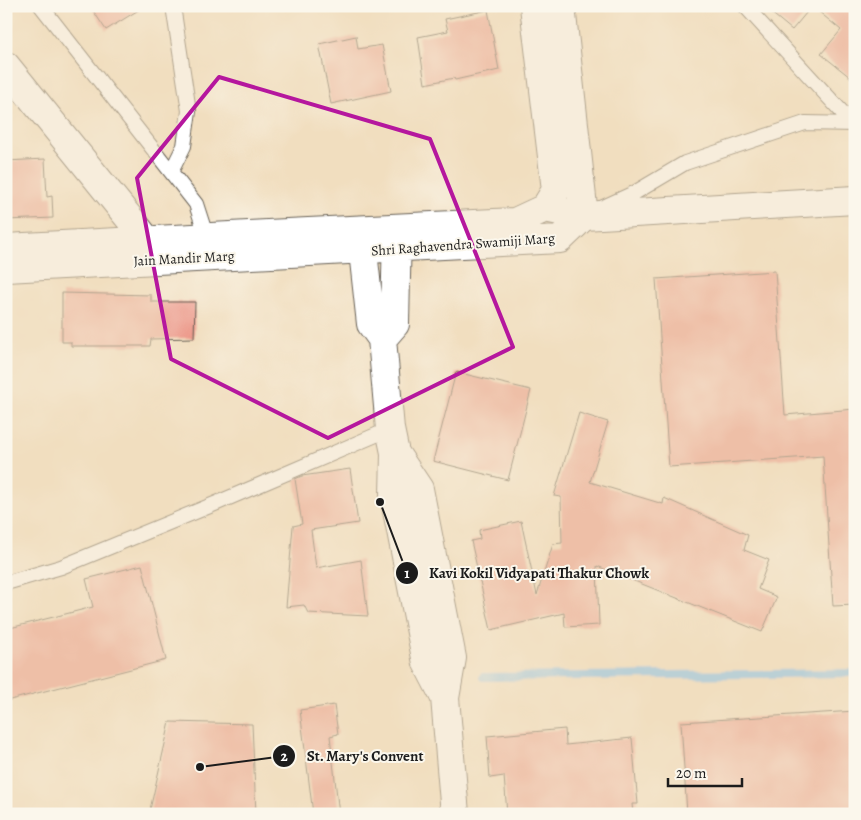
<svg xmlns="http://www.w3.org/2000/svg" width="861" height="820" viewBox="0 0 861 820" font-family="Alegreya,serif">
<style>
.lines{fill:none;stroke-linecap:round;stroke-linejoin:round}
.stream{stroke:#7abef0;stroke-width:8}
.building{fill:#ec998a}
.lane-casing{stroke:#676055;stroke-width:16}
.street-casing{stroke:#676055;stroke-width:30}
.secondary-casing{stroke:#676055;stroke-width:30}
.lane{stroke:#fff;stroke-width:14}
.street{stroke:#fff;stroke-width:28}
.secondary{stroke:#fff;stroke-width:28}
.marked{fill:none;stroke:#b5179e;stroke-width:4;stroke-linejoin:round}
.labels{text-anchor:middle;stroke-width:4;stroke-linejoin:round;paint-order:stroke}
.street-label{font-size:14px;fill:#1c1c1c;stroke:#fbf7ec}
.leader{fill:none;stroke:#1c1c1c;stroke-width:2}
.callout-dot{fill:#1c1c1c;stroke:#fbf7ec;stroke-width:2}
.mark-label{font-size:15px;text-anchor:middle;font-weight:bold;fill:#fff}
.callout-label{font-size:15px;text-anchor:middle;font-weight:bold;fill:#1c1c1c;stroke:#fbf7ec;stroke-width:4;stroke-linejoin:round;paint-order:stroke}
</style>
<rect width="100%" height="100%" fill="#fbf7ec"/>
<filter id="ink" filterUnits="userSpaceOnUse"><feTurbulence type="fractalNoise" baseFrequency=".02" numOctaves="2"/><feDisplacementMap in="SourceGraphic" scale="10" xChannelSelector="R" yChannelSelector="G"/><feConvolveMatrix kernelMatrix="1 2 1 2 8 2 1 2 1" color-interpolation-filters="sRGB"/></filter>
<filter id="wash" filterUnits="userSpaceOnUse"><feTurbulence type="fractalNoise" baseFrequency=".0096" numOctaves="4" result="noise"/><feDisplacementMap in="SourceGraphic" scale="20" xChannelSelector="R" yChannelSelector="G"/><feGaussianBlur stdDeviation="1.12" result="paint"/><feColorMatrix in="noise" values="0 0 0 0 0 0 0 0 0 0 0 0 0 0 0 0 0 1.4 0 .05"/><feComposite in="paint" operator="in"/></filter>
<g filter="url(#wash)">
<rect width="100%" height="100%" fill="#f1debf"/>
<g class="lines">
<path class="stream" d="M483 677 855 673"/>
</g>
<g id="blocks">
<path class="building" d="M90 6H145L106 30Z
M763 6H812L792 30Z
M812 6H855V81L821 54 841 30Z
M488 10 499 70 455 80 454 78 425 84 418 37 448 31 445 19Z
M356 36 358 49 382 45 391 91 331 104 319 44Z
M45 159 47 197 52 196 53 218 6 220V161Z
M775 271 785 415 855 409V605L833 606 823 456 669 467 656 279Z
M62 293 151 295V302H195L194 338 151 339 150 346H71V342H62Z
M456 372 531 390 508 480 433 461Z
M579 413 608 422 590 482 663 504 664 498 748 535 744 550 769 560 758 589 777 597 762 632 597 566 599 625 565 627 564 613 491 630 471 541 480 539 479 530 521 521 537 595 553 544 562 543 561 497 554 496Z
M350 469 358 523 311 530 316 568 361 560 368 616 308 613 304 605 286 607 293 526 302 524 295 479 302 476Z
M142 565 166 660 6 701V629L93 607 86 579Z
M334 705 338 734 330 736 339 814H313L300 710Z
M855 711V814H687L681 722Z
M170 722 252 724 256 814H149Z
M565 729 566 745 632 738 638 804H632L633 814H507L504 776 490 778 487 736Z"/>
</g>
</g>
<g filter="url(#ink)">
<use href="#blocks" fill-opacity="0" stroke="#676055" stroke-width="1"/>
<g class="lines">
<defs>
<path id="lane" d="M41 6 196 204 207 238
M745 6 853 124
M171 172 184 146 189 111 173 6
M601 208 636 192 685 163 805 123 855 124
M6 583 61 567 217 503 390 429"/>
<path id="street" d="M6 66 147 240
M545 208 584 216 855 200"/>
<path id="secondary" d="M361 233 371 324 382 339 390 429 395 453 394 495 427 663 445 698
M6 248C176 238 345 230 515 222L545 208 556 190 534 6
M6 268C191 257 376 250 560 239L584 216 561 6
M382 339 395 324 397 230
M395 453 419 489 452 658 445 698 455 814"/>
</defs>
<use href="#lane" class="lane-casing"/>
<use href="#street" class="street-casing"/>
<use href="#secondary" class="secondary-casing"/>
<use href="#lane" class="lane"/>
<use href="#street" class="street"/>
<use href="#secondary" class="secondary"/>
</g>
</g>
<path d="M0 0H861V820H0ZM219 77 430 139 513 347 328 438 171 359 137 178Z" fill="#f1debf" fill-opacity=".55" fill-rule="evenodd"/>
<path class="marked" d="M219 77 430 139 513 347 328 438 171 359 137 178Z"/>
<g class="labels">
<g class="street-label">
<text transform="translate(463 244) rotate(-4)" y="5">Shri Raghavendra Swamiji Marg</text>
<text transform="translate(184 258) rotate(-3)" y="5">Jain Mandir Marg</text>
</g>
</g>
<path class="leader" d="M380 502L407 573M200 767L284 756"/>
<g class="callout-dot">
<circle cx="380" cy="502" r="5"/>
<circle cx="200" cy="767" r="5"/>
<circle cx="407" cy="573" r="12"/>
<circle cx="284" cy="756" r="12"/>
</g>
<g class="mark-label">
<text x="407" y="578">1</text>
<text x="284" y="761">2</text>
</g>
<g class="callout-label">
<text x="539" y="578">Kavi Kokil Vidyapati Thakur Chowk</text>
<text x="365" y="761">St. Mary's Convent</text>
</g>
<rect width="861" height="820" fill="none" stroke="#fbf7ec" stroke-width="25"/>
<path d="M668 778v8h74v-8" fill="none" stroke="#1c1c1c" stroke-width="2.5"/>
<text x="676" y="778" font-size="15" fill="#1c1c1c" stroke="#fbf7ec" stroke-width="4" paint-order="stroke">20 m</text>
</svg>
